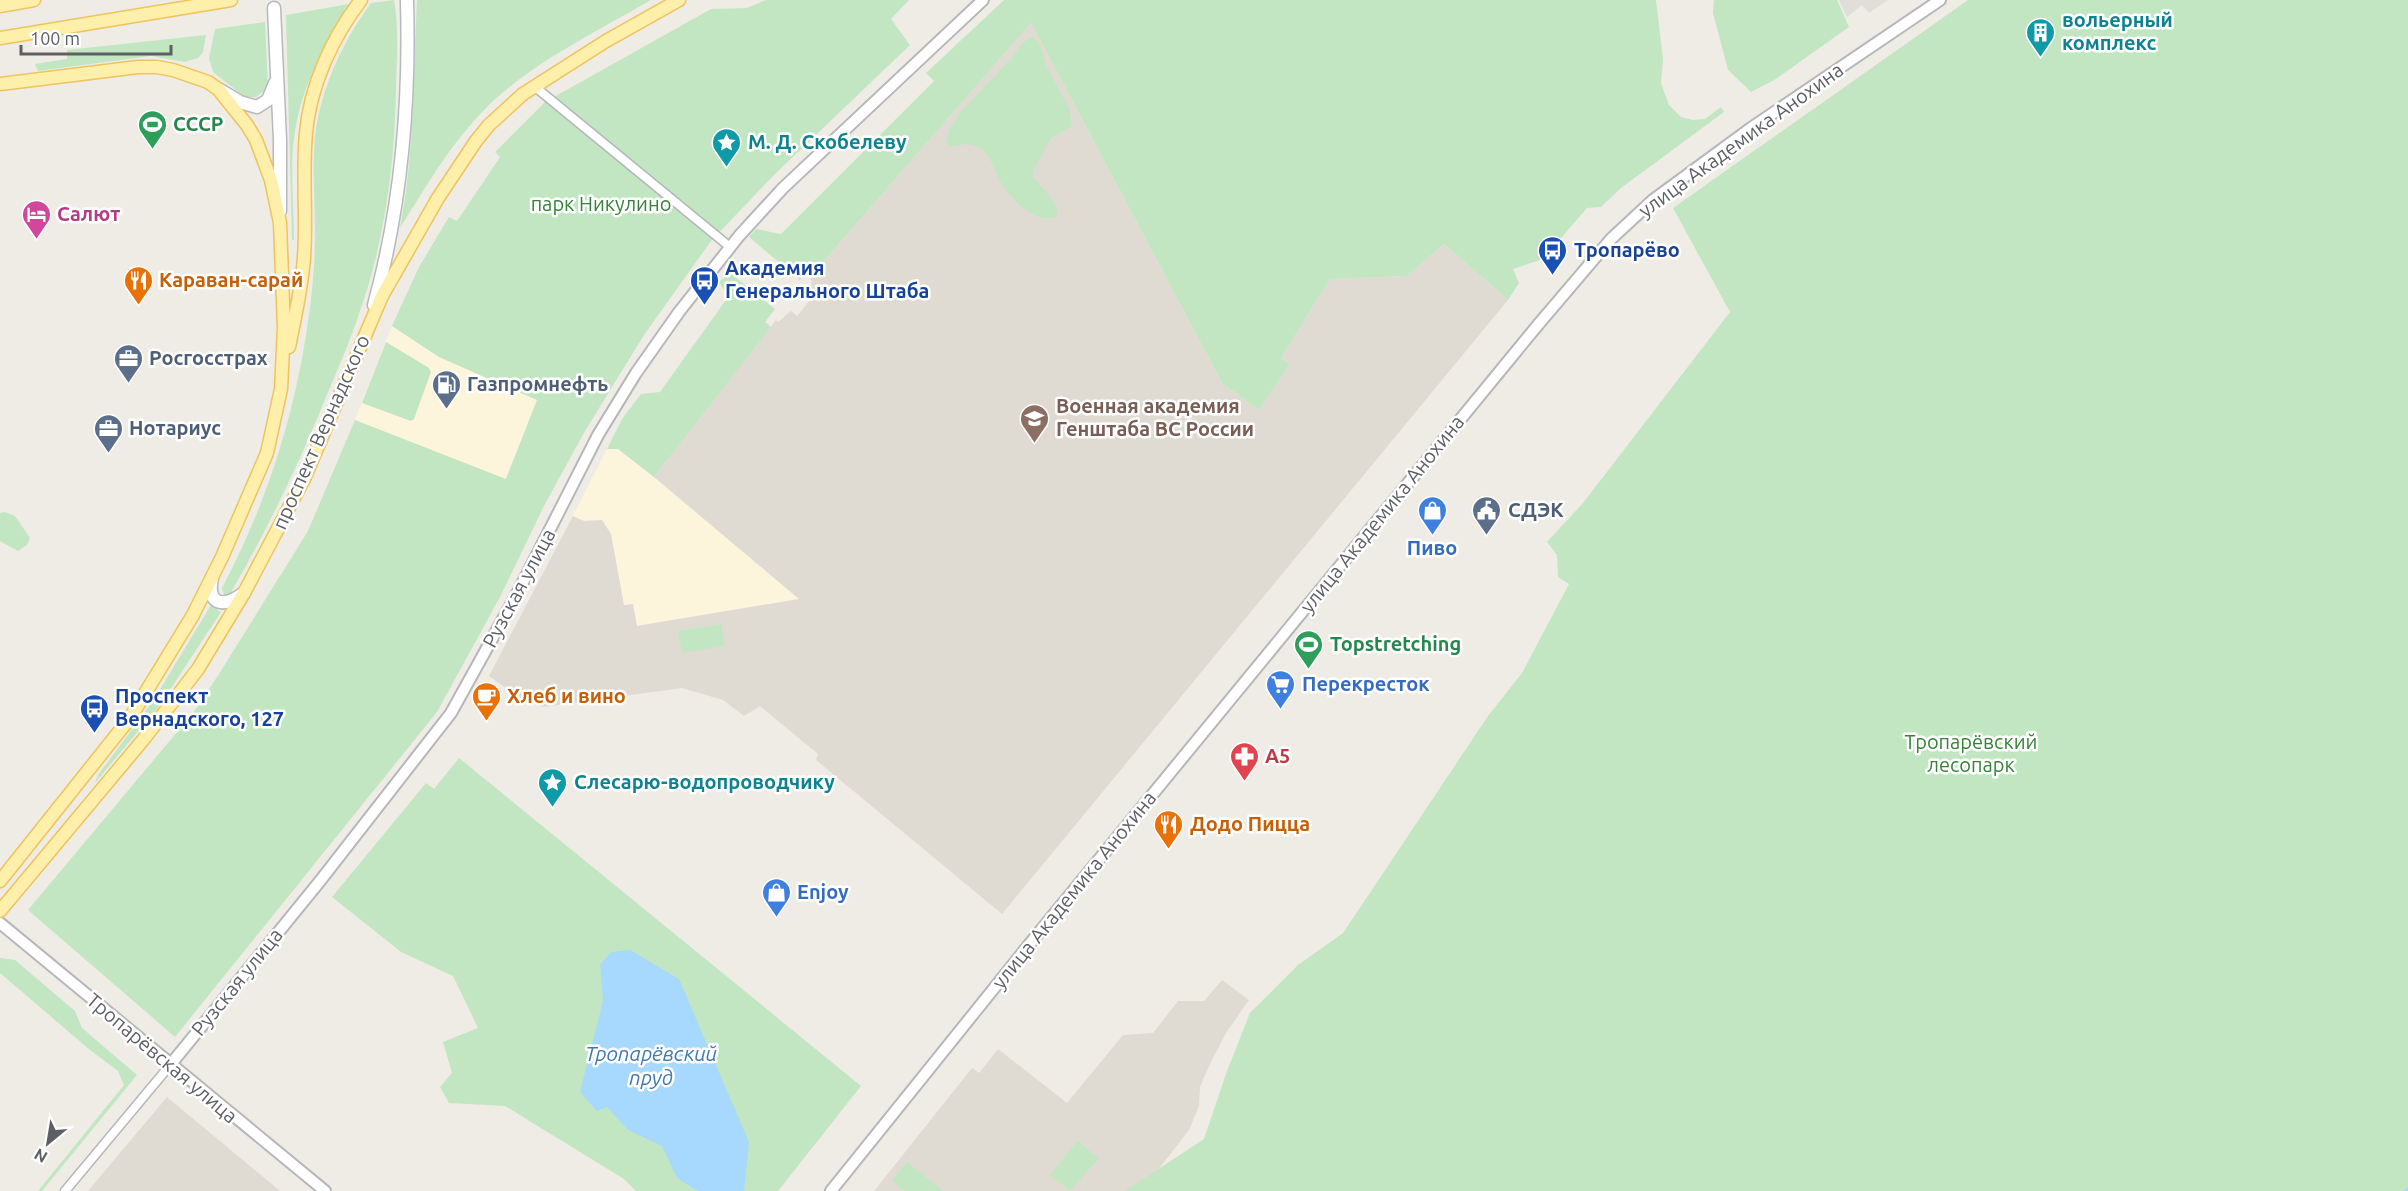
<svg xmlns="http://www.w3.org/2000/svg" width="2408" height="1191" viewBox="0 0 2408 1191" font-family="Ubuntu,sans-serif">
<style>
.commercial{fill:#fdf5db}
.industrial{fill:#e0ded9}
.education{fill:#dfdbd3}
.green{fill:#c2e6c1}
.water{fill:#a6d9fd}
.lines{fill:none;stroke-linecap:round;stroke-linejoin:round}
.stream{stroke:#a6d9fd;stroke-width:3}
.minor-casing{stroke:#b5b7bb;stroke-width:11}
.tertiary-casing{stroke:#b5b7bb;stroke-width:14}
.secondary-casing{stroke:#b6b9be;stroke-width:15}
.primary-casing{stroke:#efc35d;stroke-width:15}
.minor{stroke:#fff;stroke-width:8}
.tertiary{stroke:#fff;stroke-width:10}
.secondary{stroke:#fff;stroke-width:12}
.primary{stroke:#feefab;stroke-width:12}
.labels{text-anchor:middle;stroke-width:5;stroke-linejoin:round;paint-order:stroke}
.culture-label{font-size:20px;font-weight:bold;fill:#0d838f;stroke:#fff;text-anchor:start}
.leisure-label{font-size:20px;font-weight:bold;fill:#27864d;stroke:#fff;text-anchor:start}
.street-label{font-size:20px;fill:#5c6065;stroke:#fff}
.park-label{font-size:20px;fill:#368238;stroke:#fff}
.hotel-label{font-size:20px;font-weight:bold;fill:#b23c85;stroke:#fff;text-anchor:start}
.transit-label{font-size:20px;font-weight:bold;fill:#164399;stroke:#fff;text-anchor:start}
.food-label{font-size:20px;font-weight:bold;fill:#c56008;stroke:#fff;text-anchor:start}
.service-label{font-size:20px;font-weight:bold;fill:#4e5e75;stroke:#fff;text-anchor:start}
.education-label{font-size:20px;font-weight:bold;fill:#785e54;stroke:#fff;text-anchor:start}
.shop-label{font-size:20px;font-weight:bold;fill:#366cbe;stroke:#fff;text-anchor:start}
.health-label{font-size:20px;font-weight:bold;fill:#be3a42;stroke:#fff;text-anchor:start}
.water-label{font-size:21px;font-style:italic;fill:#4279af;stroke:#fff}
</style>
<rect width="100%" height="100%" fill="#efece5"/>
<path class="commercial" d="M392 326 439 357 537 400 505 480 355 420Z
M607 449H618L654 477 799 599 637 626 624 606 611 534 601 520 584 521 573 516Z"/>
<path class="industrial" d="M1839 0H1888L1869 13 1862 5 1847 17Z"/>
<path class="education" d="M1031 23 1222 383 1259 410 1290 364 1281 358 1330 279 1407 276 1444 244 1508 300 1002 914 816 760 818 754 760 706 744 716 723 700 682 688 543 707 522 700 489 676 573 516 584 521 602 520 611 534 624 605 633 604 637 626 799 599 654 477 776 320 778 322 791 311 797 316 811 299 805 294 812 281 810 279 817 269Z
M1222 980 1249 1000 1226 1033 1210 1064 1200 1087 1199 1106 1189 1130 1158 1170 1137 1191H874L972 1068 979 1073 998 1049 1067 1103 1123 1035 1153 1033 1178 1001H1204Z
M167 1097 280 1191H88Z"/>
<path class="green" d="M394 0C399 29 397 57 396 86 395 163 385 241 359 314 349 344 336 373 324 402 297 468 266 532 230 594L224 595 222 588C269 499 297 408 310 308 313 284 315 260 315 236 315 203 312 169 315 136 321 88 343 41 371 3Z
M417 0H651C596 32 531 63 486 108 451 143 426 187 400 228 415 151 413 78 417 0Z
M766 0H909L891 19 910 45 774 175 711 241 644 335 585 431 544 506 500 597 437 712 175 1037 28 910 193 713 219 674 308 531 355 420 506 479 537 400 439 357 392 326 419 267 449 217 457 221 500 157 495 152 545 102 711 9 747 8Z
M1004 0H1656L1663 59 1661 83 1669 105 1681 117 1693 120 1705 119 1721 107 1724 112 1621 188 1601 207 1587 208 1543 259 1513 269 1519 283 1508 300 1444 244 1407 276 1330 279 1281 358 1290 364 1259 410 1222 383 1031 23 817 269 812 265 800 280 749 237 756 229 781 234 934 81 926 73Z
M1714 0H1837L1849 27 1776 79 1751 92 1728 70 1713 13Z
M1968 0H2408V1191H1125L1204 1139 1227 1071 1250 1013 1298 965 1343 933 1488 716 1522 673 1569 584 1558 577 1557 555 1547 542 1583 503 1730 312 1673 208Z
M349 4C329 39 307 76 298 116 288 155 294 200 294 240H292L286 15Z
M265 22 268 88 256 97H245L213 72 209 58 215 29Z
M206 35 203 52 198 58 185 62 151 56 38 71 35 64 67 59V50Z
M1033 37 1041 47 1046 65 1069 108 1072 126 1051 138 1033 171V177L1053 200 1058 211 1056 217C1034 224 1010 198 1000 181 992 167 991 151 973 145 966 143 957 146 950 147L946 142 949 130 959 114 1011 59 1022 43Z
M729 272 775 309 765 322 771 327 654 477 618 449H607L622 419 641 394 660 392 728 297 719 282Z
M386 342 429 368 431 372 414 419 411 421 362 403Z
M5 512 15 516 30 538 27 545 18 551 0 541V513Z
M211 605 221 612 160 705 95 783 98 775 153 701Z
M721 624 725 646 682 653 678 631Z
M459 758 861 1086 778 1191H636L624 1179 505 1106 449 1103 440 1087 452 1073 443 1042 478 1028 453 976 401 952 332 897 426 783 434 789Z
M0 958 15 960 75 1011 82 1028 137 1075 42 1191H38L124 1085 118 1071 90 1050 0 973Z
M1077 1141 1099 1158 1070 1191 1050 1175Z
M907 1162 943 1191H905L892 1181Z"/>
<path class="water" d="M630 950 679 979 749 1142 744 1191H698L677 1178 662 1146 628 1130 607 1107 597 1111 580 1092 603 1001 600 965 611 952Z"/>
<g class="lines">
<path class="stream" d="M2405 1191 2408 1189"/>
<defs>
<path id="minor" d="M534 86 730 247
M65 1191 171 1064"/>
<path id="tertiary" d="M0 923 325 1191
M171 1064 320 881 451 713 518 592 598 435 636 373 679 312 739 236 783 188 983 0
M831 1191 1028 946 1537 326 1611 239 1653 200 1751 128 1940 0"/>
<path id="secondary" d="M274 8 280 140V211
M220 90 240 102 257 107 268 100 275 83
M374 305C401 207 410 103 407 1
M212 578C206 606 225 608 244 593"/>
<path id="primary" d="M0 6 34 0
M0 38 231 0
M0 84 138 67H157L173 70 208 82 218 89 247 125 256 140 271 180 280 223 284 328 281 389 267 453 222 557 193 615 130 718 0 881
M289 347C295 317 302 287 304 257 307 216 302 174 306 133 310 86 332 38 361 0
M0 911 143 740 198 669 244 593 304 479 382 296 438 198 476 141 489 125 523 94 606 41 679 0"/>
</defs>
<use href="#minor" class="minor-casing"/>
<use href="#tertiary" class="tertiary-casing"/>
<use href="#secondary" class="secondary-casing"/>
<use href="#primary" class="primary-casing"/>
<use href="#minor" class="minor"/>
<use href="#tertiary" class="tertiary"/>
<use href="#secondary" class="secondary"/>
<use href="#primary" class="primary"/>
</g>
<defs>
<symbol id="building-pin" viewBox="-11 -11 22 30"><path d="M0 17L-7.5 6A9.5 9.5 0 1 1 7.5 6Z" fill="#0f9aa8" stroke="#fff"/><path d="M-4-6H4V6H1V3H-1V6H-4ZM-2.5-4.3h1.7v1.8h-1.7ZM.8-4.3h1.7v1.8H.8ZM-2.5-1h1.7V.8h-1.7ZM.8-1h1.7V.8H.8Z" fill="#fff"/></symbol>
<symbol id="stadium-pin" viewBox="-11 -11 22 30"><path d="M0 17L-7.5 6A9.5 9.5 0 1 1 7.5 6Z" fill="#2e9e5b" stroke="#fff"/><path d="M0-5a6.5 5 0 1 0 0 10a6.5 5 0 1 0 0-10ZM-3.5-1.8h7v3.6h-7Z" fill="#fff"/></symbol>
<symbol id="sight-pin" viewBox="-11 -11 22 30"><path d="M0 17L-7.5 6A9.5 9.5 0 1 1 7.5 6Z" fill="#0f9aa8" stroke="#fff"/><path d="M0-6L1.8-2.2L6-1.7L2.9 1.2L3.7 5.4L0 3.3L-3.7 5.4L-2.9 1.2L-6-1.7L-1.8-2.2Z" fill="#fff"/></symbol>
<symbol id="hotel-pin" viewBox="-11 -11 22 30"><path d="M0 17L-7.5 6A9.5 9.5 0 1 1 7.5 6Z" fill="#d1479c" stroke="#fff"/><path d="M-6-4.5h1.5V1H6V5H4.5V3h-9V5H-6ZM-4 0a1.8 1.8 0 1 1 3.6 0ZM.5 0V-2.5h3Q6-2.5 6 0Z" fill="#fff"/></symbol>
<symbol id="bus-pin" viewBox="-11 -11 22 30"><path d="M0 17L-7.5 6A9.5 9.5 0 1 1 7.5 6Z" fill="#1a4fb4" stroke="#fff"/><path d="M-5-6H5V4H4V6H2V4H-2V6H-4V4H-5ZM-3.5-4V0h7V-4ZM-3.5 1.2v1.5H-2V1.2ZM2 1.2v1.5H3.5V1.2Z" fill="#fff"/></symbol>
<symbol id="restaurant-pin" viewBox="-11 -11 22 30"><path d="M0 17L-7.5 6A9.5 9.5 0 1 1 7.5 6Z" fill="#e8710a" stroke="#fff"/><path d="M-5-6h1v4h1v-4h1v4h1v-4h1v5L-1.5 .5V6h-2V.5L-5-1ZM5-6V6H3V1.5H1.5Q1.5-4 5-6Z" fill="#fff"/></symbol>
<symbol id="office-pin" viewBox="-11 -11 22 30"><path d="M0 17L-7.5 6A9.5 9.5 0 1 1 7.5 6Z" fill="#5c6f8a" stroke="#fff"/><path d="M-6-3h4V-5.5h4V-3h4V5H-6ZM-1-4.5V-3h2v-1.5ZM-6 0V1H6V0Z" fill="#fff"/></symbol>
<symbol id="fuel-pin" viewBox="-11 -11 22 30"><path d="M0 17L-7.5 6A9.5 9.5 0 1 1 7.5 6Z" fill="#5c6f8a" stroke="#fff"/><path d="M-5.5-6h7V0h2V4h1.3V-2.5L3-4.5l.8-.8L6-3V5H2.5V1h-1V6h-7ZM-4.2-4.7v3.2H.2V-4.7Z" fill="#fff"/></symbol>
<symbol id="university-pin" viewBox="-11 -11 22 30"><path d="M0 17L-7.5 6A9.5 9.5 0 1 1 7.5 6Z" fill="#8d6e63" stroke="#fff"/><path d="M0-5L7-2L0 1L-7-2ZM-4 1L0 2.5L4 1V4Q0 6-4 4Z" fill="#fff"/></symbol>
<symbol id="shop-pin" viewBox="-11 -11 22 30"><path d="M0 17L-7.5 6A9.5 9.5 0 1 1 7.5 6Z" fill="#3f7fe0" stroke="#fff"/><path d="M-5-2.5h2.3a2.7 3.5 0 0 1 5.4 0H5L5.5 6h-11ZM-1.5-2.5h3a1.5 2.3 0 0 0-3 0Z" fill="#fff"/></symbol>
<symbol id="civic-pin" viewBox="-11 -11 22 30"><path d="M0 17L-7.5 6A9.5 9.5 0 1 1 7.5 6Z" fill="#5c6f8a" stroke="#fff"/><path d="M-.6-6.5H3V-4.5H.6V-3L4-1V1h2V6H-6V1h2V-1L-.6-3ZM-1.2 2.5V6h2.4V2.5Z" fill="#fff"/></symbol>
<symbol id="supermarket-pin" viewBox="-11 -11 22 30"><path d="M0 17L-7.5 6A9.5 9.5 0 1 1 7.5 6Z" fill="#3f7fe0" stroke="#fff"/><path d="M-6-5.5h2.5l.6 2H6L4.5 2H-2.5L-4.4-4H-6ZM-1.5 3.2a1.3 1.3 0 1 0 .1 0ZM3 3.2a1.3 1.3 0 1 0 .1 0Z" fill="#fff"/></symbol>
<symbol id="cafe-pin" viewBox="-11 -11 22 30"><path d="M0 17L-7.5 6A9.5 9.5 0 1 1 7.5 6Z" fill="#e8710a" stroke="#fff"/><path d="M-5.5-4.5H6V0H3Q3 3.5 0 3.5H-2.5Q-5.5 3.5-5.5 0ZM3-3.2v2h1.7v-2ZM-6 4.5H4V6H-6Z" fill="#fff"/></symbol>
<symbol id="pharmacy-pin" viewBox="-11 -11 22 30"><path d="M0 17L-7.5 6A9.5 9.5 0 1 1 7.5 6Z" fill="#e0444e" stroke="#fff"/><path d="M-2-6h4v4h4v4h-4v4h-4v-4h-4v-4h4Z" fill="#fff"/></symbol>
</defs>
<g fill-rule="evenodd">
<use href="#building-pin" x="2024" y="16" width="33" height="45"/>
<use href="#stadium-pin" x="136" y="108" width="33" height="45"/>
<use href="#sight-pin" x="710" y="126" width="33" height="45"/>
<use href="#hotel-pin" x="20" y="198" width="33" height="45"/>
<use href="#bus-pin" x="1536" y="234" width="33" height="45"/>
<use href="#restaurant-pin" x="122" y="264" width="33" height="45"/>
<use href="#bus-pin" x="688" y="264" width="33" height="45"/>
<use href="#office-pin" x="112" y="342" width="33" height="45"/>
<use href="#fuel-pin" x="430" y="368" width="33" height="45"/>
<use href="#university-pin" x="1018" y="402" width="33" height="45"/>
<use href="#office-pin" x="92" y="412" width="33" height="45"/>
<use href="#shop-pin" x="1416" y="494" width="33" height="45"/>
<use href="#civic-pin" x="1470" y="494" width="33" height="45"/>
<use href="#stadium-pin" x="1292" y="628" width="33" height="45"/>
<use href="#supermarket-pin" x="1264" y="668" width="33" height="45"/>
<use href="#cafe-pin" x="470" y="680" width="33" height="45"/>
<use href="#bus-pin" x="78" y="692" width="33" height="45"/>
<use href="#pharmacy-pin" x="1228" y="740" width="33" height="45"/>
<use href="#sight-pin" x="536" y="766" width="33" height="45"/>
<use href="#restaurant-pin" x="1152" y="808" width="33" height="45"/>
<use href="#shop-pin" x="760" y="876" width="33" height="45"/>
</g>
<g class="labels">
<g class="culture-label">
<text x="2062" y="27">вольерный<tspan x="2062" dy="23">комплекс</tspan></text>
<text x="748" y="149">М. Д. Скобелеву</text>
<text x="574" y="789">Слесарю-водопроводчику</text>
</g>
<g class="leisure-label">
<text x="173" y="131">СССР</text>
<text x="1330" y="651">Topstretching</text>
</g>
<g class="street-label">
<text transform="translate(1741 140) rotate(-36)" y="7">улица Академика Анохина</text>
<text transform="translate(321 432) rotate(-66)" y="7">проспект Вернадского</text>
<text transform="translate(1382 514) rotate(-51)" y="7">улица Академика Анохина</text>
<text transform="translate(519 588) rotate(-62)" y="7">Рузская улица</text>
<text transform="translate(1074 890) rotate(-51)" y="7">улица Академика Анохина</text>
<text transform="translate(237 982) rotate(-51)" y="7">Рузская улица</text>
<text transform="translate(162 1058) rotate(40)" y="7">Тропарёвская улица</text>
</g>
<g class="park-label">
<text x="601" y="211">парк Никулино</text>
<text x="1971" y="749">Тропарёвский<tspan x="1971" dy="23">лесопарк</tspan></text>
</g>
<g class="hotel-label">
<text x="57" y="221">Салют</text>
</g>
<g class="transit-label">
<text x="1574" y="257">Тропарёво</text>
<text x="725" y="275">Академия<tspan x="725" dy="23">Генерального Штаба</tspan></text>
<text x="115" y="703">Проспект<tspan x="115" dy="23">Вернадского, 127</tspan></text>
</g>
<g class="food-label">
<text x="159" y="287">Караван-сарай</text>
<text x="507" y="703">Хлеб и вино</text>
<text x="1190" y="831">Додо Пицца</text>
</g>
<g class="service-label">
<text x="149" y="365">Росгосстрах</text>
<text x="467" y="391">Газпромнефть</text>
<text x="129" y="435">Нотариус</text>
<text x="1508" y="517">СДЭК</text>
</g>
<g class="education-label">
<text x="1056" y="413">Военная академия<tspan x="1056" dy="23">Генштаба ВС России</tspan></text>
</g>
<g class="shop-label">
<text x="1432" y="555" text-anchor="middle">Пиво</text>
<text x="1302" y="691">Перекресток</text>
<text x="797" y="899">Enjoy</text>
</g>
<g class="health-label">
<text x="1265" y="763">А5</text>
</g>
<g class="water-label">
<text x="651" y="1061">Тропарёвский<tspan x="651" dy="24">пруд</tspan></text>
</g>
</g>
<g transform="translate(48 1143) rotate(210)" stroke="#ffffff" stroke-width="4.5" paint-order="stroke">
<path d="M0-4.5L10 22L0 15L-10 22Z" fill="#5c6065"/>
<text y="-9" font-size="16" font-weight="bold" text-anchor="middle" fill="#5c6065">N</text>
</g>
<path d="M21 45v9h150v-9" fill="none" stroke="#5c6065" stroke-width="3"/>
<text x="30" y="45" font-size="18" fill="#5c6065" stroke="#ffffff" stroke-width="4.5" paint-order="stroke">100 m</text>
</svg>
